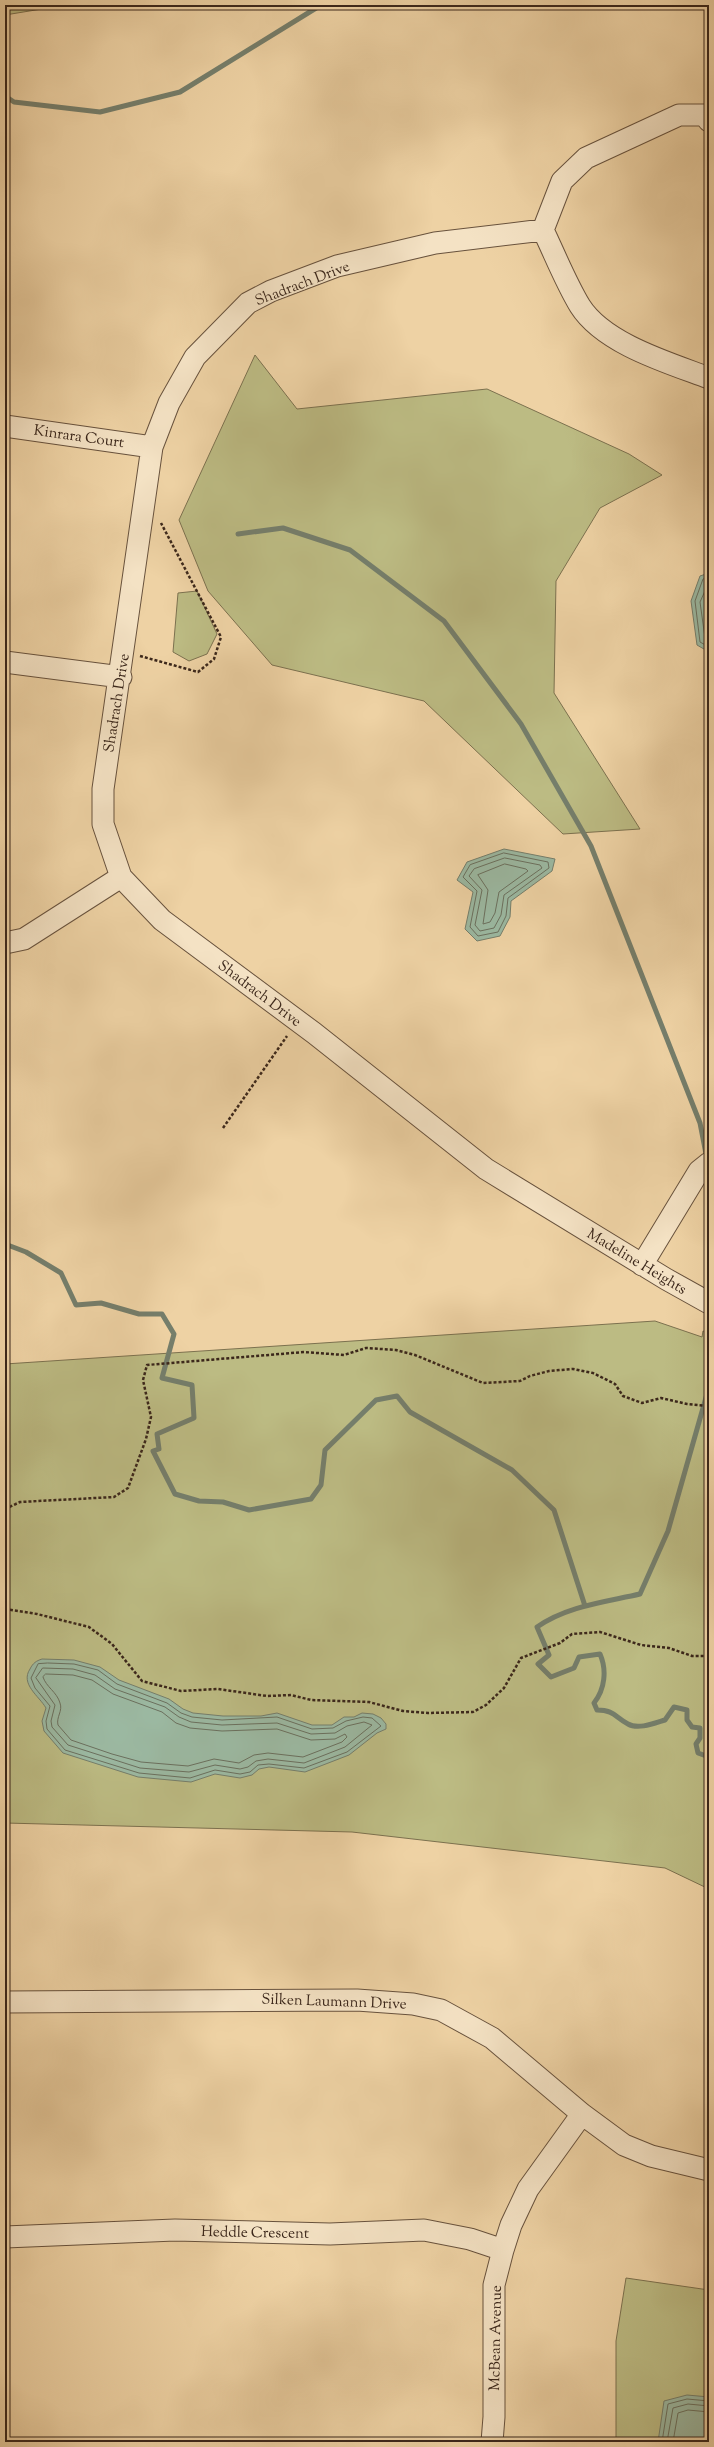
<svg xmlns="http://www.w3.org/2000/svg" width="714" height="2447" viewBox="0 0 714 2447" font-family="'Sorts Mill Goudy',serif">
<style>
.green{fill:#bcbb83;stroke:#7c714f}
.water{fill:#9bb8a1;stroke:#757e6b}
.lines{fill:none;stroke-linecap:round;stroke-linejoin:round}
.shore{stroke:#6b705e;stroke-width:1}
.stream{stroke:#757e6b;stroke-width:5}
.minor-casing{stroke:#68523d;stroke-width:23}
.path{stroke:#3b271b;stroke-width:2.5;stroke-dasharray:3 2;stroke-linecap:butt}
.minor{stroke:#f4e2c4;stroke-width:21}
.labels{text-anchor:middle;stroke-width:3;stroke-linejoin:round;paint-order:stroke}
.street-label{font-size:15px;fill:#3b271b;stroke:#f4e2c4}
</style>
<rect width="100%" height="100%" fill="#eed2a4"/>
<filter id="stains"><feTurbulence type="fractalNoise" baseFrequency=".005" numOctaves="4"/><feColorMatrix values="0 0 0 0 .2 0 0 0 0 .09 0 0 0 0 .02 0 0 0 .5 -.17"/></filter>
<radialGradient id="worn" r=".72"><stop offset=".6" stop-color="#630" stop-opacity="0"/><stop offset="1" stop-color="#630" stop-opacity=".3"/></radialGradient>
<path class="green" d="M5 5H66L5 15Z
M255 355 297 409 487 389 629 454 662 475 600 508 556 581 554 693 640 829 563 834 424 701 272 665 208 591 179 520Z
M197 591 217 634 207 654 189 661 173 652 178 593Z
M655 1321 702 1337 703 1331 709 1333V1889L665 1868 352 1832 5 1823V1364Z
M626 2278 709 2290V2442H616V2341Z"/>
<path class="water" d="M709 573V652L697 645 691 601 700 576Z
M504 849 555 859 552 871 511 901 510 917 500 936 477 941 465 929 473 892 457 880 467 862Z
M42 1659 74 1660 100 1667 119 1680 169 1699 183 1709 193 1713 223 1716H261L277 1713 312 1725H332L344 1717H354L362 1713 373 1714 381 1718 386 1724V1729L377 1733 349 1755 305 1772 269 1767 259 1769 252 1775 240 1778 215 1774 191 1782 138 1777 63 1753 44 1731 42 1721 46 1708C39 1696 20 1684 30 1669 33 1663 36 1661 42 1659Z
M687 2395 709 2397V2442H658L664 2401Z"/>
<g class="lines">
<path class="shore" d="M709 577 703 579 695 601 700 642 709 647
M709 582 700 602 705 638 709 641
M504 853 548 862 549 868 508 898 506 916 498 932 478 936 470 927 477 891 463 877 470 865Z
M505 858 540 865 542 868 504 895 501 915 494 928 480 931 475 925 482 890 469 876 474 869Z
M505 864 526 869 528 871 499 892 495 913 490 922 483 924 488 890 478 875Z
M48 1663 74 1664 98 1670 117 1684 167 1703 181 1713 192 1717 222 1720 277 1717 312 1729 333 1728 346 1721 363 1717 372 1718 381 1726 347 1752 304 1768 269 1764 258 1765 250 1772 240 1774 215 1770 190 1778 139 1773 65 1750 47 1729 46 1721 50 1706 35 1688 31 1678 38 1664Z
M43 1668 73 1669 95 1675 115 1689 165 1707 179 1717 191 1722 222 1725 277 1723 311 1734 335 1733 347 1726 364 1722 372 1725 345 1747 304 1763 268 1759 256 1761 248 1767 240 1769 215 1765 189 1772 140 1768 68 1745 52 1727 51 1721 55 1705 36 1678Z
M46 1674 73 1675 92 1680 113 1694 162 1712 176 1723 190 1728 222 1731 277 1729 311 1740 335 1739 345 1734 347 1737 342 1742 303 1757 268 1753 254 1755 239 1763 214 1759 188 1766 141 1762 112 1754 71 1740 58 1725C56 1717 63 1711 60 1703 57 1692 46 1687 43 1677Z
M662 2442 668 2404 687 2399 709 2401
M667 2442 673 2408 688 2404 709 2406
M673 2442 678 2413 688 2410 709 2412"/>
<path class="stream" d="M5 96 14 102 100 112 180 92 321 5
M238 534 283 528 350 550 444 621 521 724 591 846 700 1123 707 1159
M5 1244 26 1252 61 1273 76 1305 101 1303 139 1314H162L174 1334 162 1378 192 1385 194 1418 157 1434 159 1449 153 1451 175 1494 199 1501 223 1502 249 1510 311 1499 321 1485 325 1450 376 1400 397 1396 410 1412 512 1470 554 1510 585 1606
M709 1387 668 1531 640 1594C605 1602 567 1606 537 1627L549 1655 538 1664 551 1677 574 1668 579 1657 600 1654C607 1670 605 1689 594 1703L597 1710C614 1710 615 1717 628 1724 638 1730 655 1723 665 1720L674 1707 687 1710V1720L692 1727 700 1728V1738L696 1744 698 1753 709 1757"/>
<defs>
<path id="minor" d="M709 121 704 115H679L586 158 562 181 543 230C555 255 566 283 580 306 604 344 669 363 709 378
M543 230 435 243 337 266 271 291 248 303 195 357 169 403 152 447 103 789V824L121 877 162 920 314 1033 486 1169 666 1279 709 1303
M5 426 152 447
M5 662 121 677
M5 943 24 939 121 877
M642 1265 699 1171 709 1163
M5 2002 357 2000 413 2004 441 2010 492 2038 582 2114 624 2145 651 2156 709 2170
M5 2237 175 2230 330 2234 424 2230 470 2239 503 2250
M492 2442 494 2417V2285L503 2250 511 2225 528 2189 582 2114"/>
</defs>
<use href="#minor" class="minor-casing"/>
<path class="path" d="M140 656 198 672 214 659 221 637 161 523
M223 1128 287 1036
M5 1509 20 1502 114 1497 128 1488 146 1439 151 1417 143 1380 147 1365 304 1352 344 1355 366 1348 396 1350 415 1355 483 1383 520 1381 530 1376 549 1371 573 1369 593 1373 615 1384 623 1396 642 1403 661 1398 687 1404 709 1406
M5 1609 37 1614 89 1627 112 1644 142 1681 181 1691 218 1689 267 1696 291 1695 311 1700 369 1702 403 1711 428 1713 473 1712 486 1705 504 1688 521 1658 560 1643 572 1634 600 1632 641 1645 669 1648 692 1656H709"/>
<use href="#minor" class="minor"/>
</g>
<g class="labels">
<g class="street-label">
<text transform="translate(302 283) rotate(-21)" y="5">Shadrach Drive</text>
<text transform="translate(79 436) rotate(8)" y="5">Kinrara Court</text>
<text transform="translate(116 703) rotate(-81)" y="5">Shadrach Drive</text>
<text transform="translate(260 993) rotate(37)" y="5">Shadrach Drive</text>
<text transform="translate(637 1261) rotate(31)" y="5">Madeline Heights</text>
<text transform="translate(334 2001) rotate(2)" y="5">Silken Laumann Drive</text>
<text transform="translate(255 2232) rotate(1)" y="5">Heddle Crescent</text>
<text transform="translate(495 2338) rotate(-89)" y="5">McBean Avenue</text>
</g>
</g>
<rect width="714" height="2447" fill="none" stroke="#eed2a4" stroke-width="20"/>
<rect x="6" y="6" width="702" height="2435" fill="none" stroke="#3b271b" stroke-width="2"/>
<rect x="10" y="10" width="694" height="2427" fill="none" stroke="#3b271b"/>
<rect width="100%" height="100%" filter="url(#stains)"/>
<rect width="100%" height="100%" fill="url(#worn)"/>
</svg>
